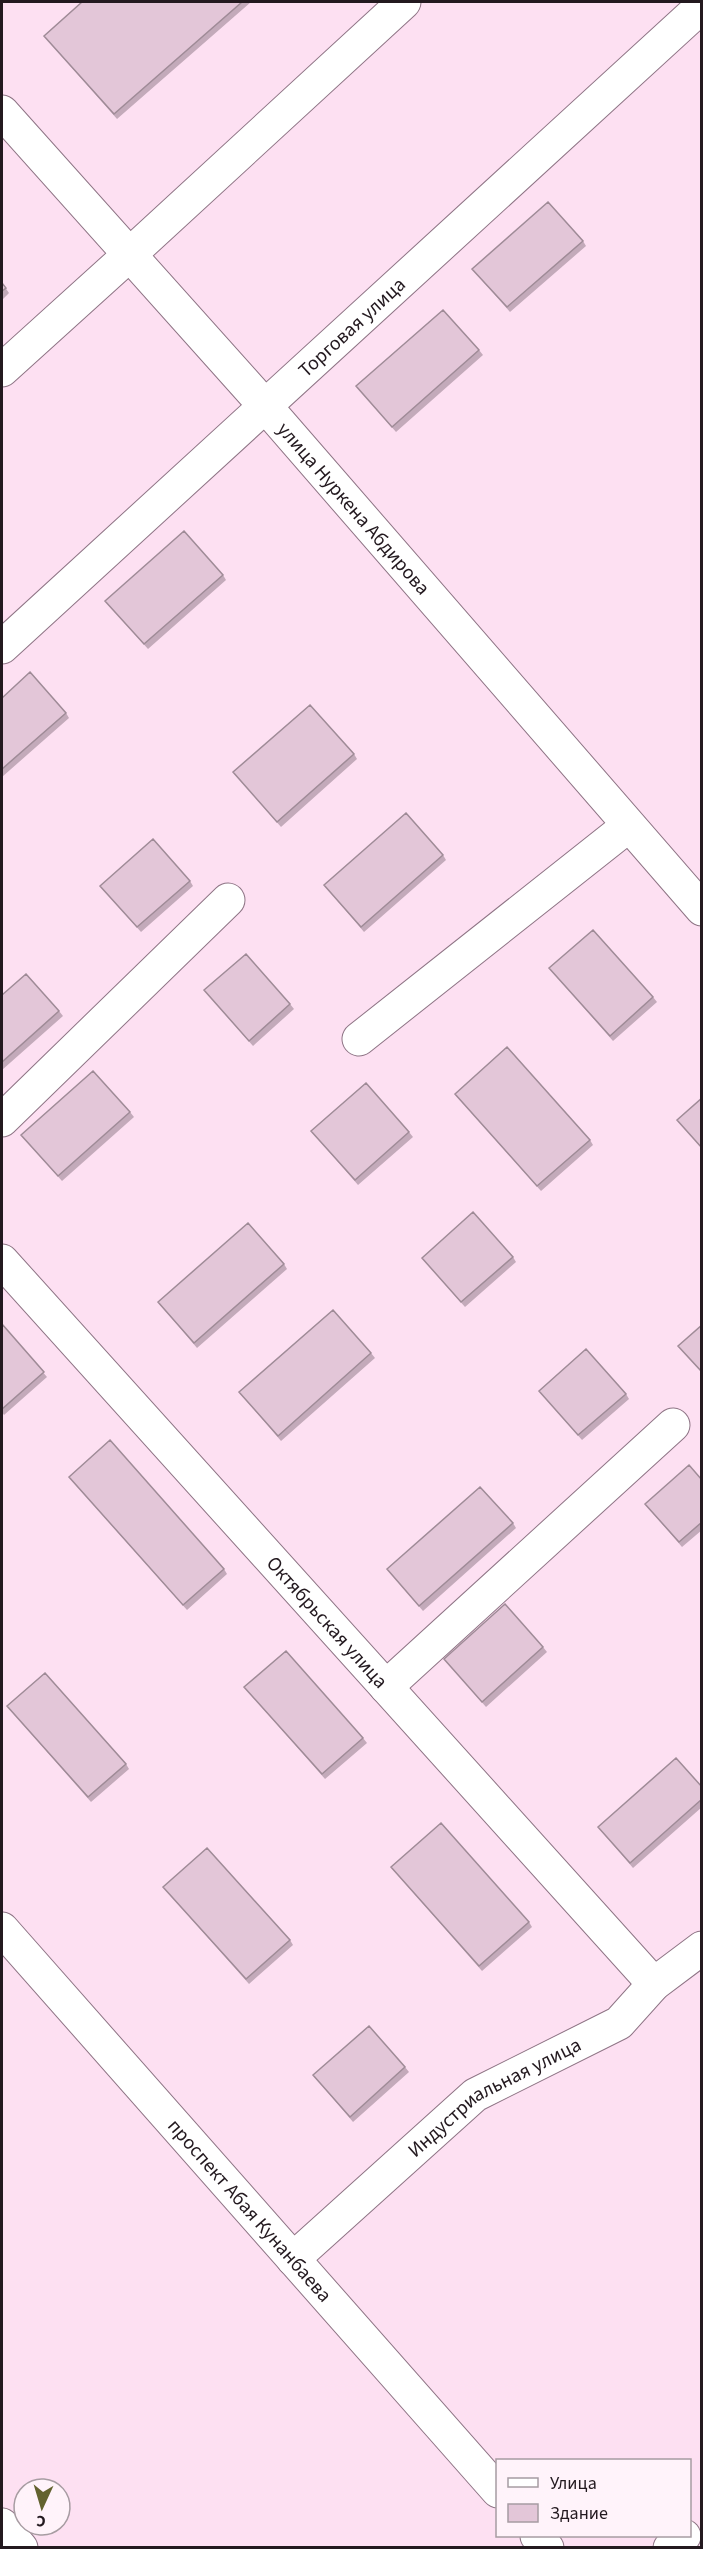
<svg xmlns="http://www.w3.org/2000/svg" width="703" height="2549" viewBox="0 0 703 2549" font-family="'Source Sans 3',sans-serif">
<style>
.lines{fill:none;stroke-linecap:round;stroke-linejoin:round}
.minor-casing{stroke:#8e7485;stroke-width:35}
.minor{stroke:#fff;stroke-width:33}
.wall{fill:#c3aaba}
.building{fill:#e3c6d8;stroke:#9f8b97;stroke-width:1.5}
.labels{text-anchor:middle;stroke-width:6;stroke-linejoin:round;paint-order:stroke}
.street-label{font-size:20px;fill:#23191f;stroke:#fff3fa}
</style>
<rect width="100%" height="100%" fill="#fde0f2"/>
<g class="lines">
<defs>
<g id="minor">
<path id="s1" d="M2 112 266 407 702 909"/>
<path d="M2 370 128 256 404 2"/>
<path id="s2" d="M2 647 702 6"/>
<path d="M359 1039 628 826"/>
<path d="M2 1120 228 900"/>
<path id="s3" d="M2 1261 654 1984"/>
<path d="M386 1687 673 1425"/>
<path id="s4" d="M2 1929 498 2491"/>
<path id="s5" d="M293 2259 475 2095 619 2023 654 1984 702 1948"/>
<path d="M2 2525 21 2548"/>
<path d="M537 2536 547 2548"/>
<path d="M670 2548 684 2536"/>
</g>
</defs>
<use href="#minor" class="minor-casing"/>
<use href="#minor" class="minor"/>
</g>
<path class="wall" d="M82 2H251L117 119 44 36Z
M583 241 586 246 510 312 472 269Z
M2 283 9 293 2 300Z
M479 350 483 355 396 432 356 386Z
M223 575 226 580 148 649 105 601Z
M2 698 66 713 69 718 2 777Z
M354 754 357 759 281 827 233 772Z
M443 855 446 860 364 932 324 885Z
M190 881 193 886 141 932 100 886Z
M549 968 653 997 657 1002 613 1041Z
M204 990 290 1004 294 1009 253 1046Z
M2 995 59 1011 63 1016 2 1070Z
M455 1094 590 1140 593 1145 541 1191Z
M130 1112 134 1117 62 1181 21 1135Z
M311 1131 409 1132 413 1137 358 1185Z
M513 1257 516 1262 465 1307 422 1258Z
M284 1264 287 1269 197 1348 158 1302Z
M2 1324 47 1377 4 1415 2 1412Z
M371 1353 375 1358 281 1441 239 1392Z
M539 1391 626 1394 629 1399 582 1440Z
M69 1477 224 1569 227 1574 187 1610Z
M702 1480V1530L682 1547 645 1504Z
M513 1523 516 1528 423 1611 387 1569Z
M543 1647 547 1652 486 1707 444 1659Z
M244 1687 363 1738 367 1743 325 1779Z
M7 1706 126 1764 129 1769 91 1802Z
M702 1787V1807L633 1868 598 1827Z
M391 1867 529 1922 532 1927 482 1971Z
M163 1887 290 1940 293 1945 249 1984Z
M405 2067 409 2072 353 2122 313 2075Z"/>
<path class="building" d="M82 2H242L114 114 44 36Z
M548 202 583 241 507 307 472 269Z
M2 283 6 288 2 291Z
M443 310 479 350 392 427 356 386Z
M184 531 223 575 144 644 105 601Z
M30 672 66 713 2 769V698Z
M310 705 354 754 277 822 233 772Z
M406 813 443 855 361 927 324 885Z
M153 839 190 881 137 927 100 886Z
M593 930 653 997 610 1036 549 968Z
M246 954 290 1004 249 1041 204 990Z
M26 974 59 1011 2 1062V995Z
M507 1047 590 1140 537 1186 455 1094Z
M93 1071 130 1112 58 1176 21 1135Z
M366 1083 409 1132 355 1180 311 1131Z
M702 1098V1148L677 1120Z
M473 1212 513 1257 461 1302 422 1258Z
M248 1223 284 1264 194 1343 158 1302Z
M333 1310 371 1353 278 1436 239 1392Z
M2 1324 44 1372 2 1409Z
M702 1325V1372L678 1346Z
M586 1349 626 1394 578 1435 539 1391Z
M110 1440 224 1569 183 1605 69 1477Z
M689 1465 702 1480V1522L679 1542 645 1504Z
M480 1487 513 1523 419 1606 387 1569Z
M505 1604 543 1647 482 1702 444 1659Z
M286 1651 363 1738 322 1774 244 1687Z
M45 1673 126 1764 88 1797 7 1706Z
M676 1758 702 1787V1799L630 1863 598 1827Z
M441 1823 529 1922 479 1966 391 1867Z
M207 1848 290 1940 246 1979 163 1887Z
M369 2026 405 2067 350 2117 313 2075Z"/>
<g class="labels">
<g class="street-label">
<text dy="7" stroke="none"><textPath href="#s2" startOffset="474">Торговая улица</textPath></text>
<text dy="7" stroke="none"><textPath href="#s1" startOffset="530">улица Нуркена Абдирова</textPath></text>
<text dy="7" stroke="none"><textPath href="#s3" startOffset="486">Октябрьская улица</textPath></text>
<text dy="7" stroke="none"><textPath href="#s5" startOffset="260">Индустриальная улица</textPath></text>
<text dy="7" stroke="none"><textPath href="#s4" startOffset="375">проспект Абая Кунанбаева</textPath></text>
</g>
</g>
<rect width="703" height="2549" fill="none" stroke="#23191f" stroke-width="6"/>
<rect x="496" y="2459" width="195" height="78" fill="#fff3fa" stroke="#a79ca2" stroke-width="1.5"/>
<rect x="508" y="2478" width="30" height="9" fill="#ffffff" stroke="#a79ca2" stroke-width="1.5"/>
<text x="550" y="2489" font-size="18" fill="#23191f">Улица</text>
<rect x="508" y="2504" width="30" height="18" fill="#e3c6d8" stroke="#a79ca2" stroke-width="1.5"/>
<text x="550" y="2519" font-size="18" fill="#23191f">Здание</text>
<g transform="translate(42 2507) rotate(184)"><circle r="28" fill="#fff3fa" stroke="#a79ca2" stroke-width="1.5"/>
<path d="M0-4.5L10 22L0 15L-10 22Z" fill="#63622f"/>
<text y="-9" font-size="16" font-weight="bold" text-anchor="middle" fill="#23191f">С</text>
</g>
</svg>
